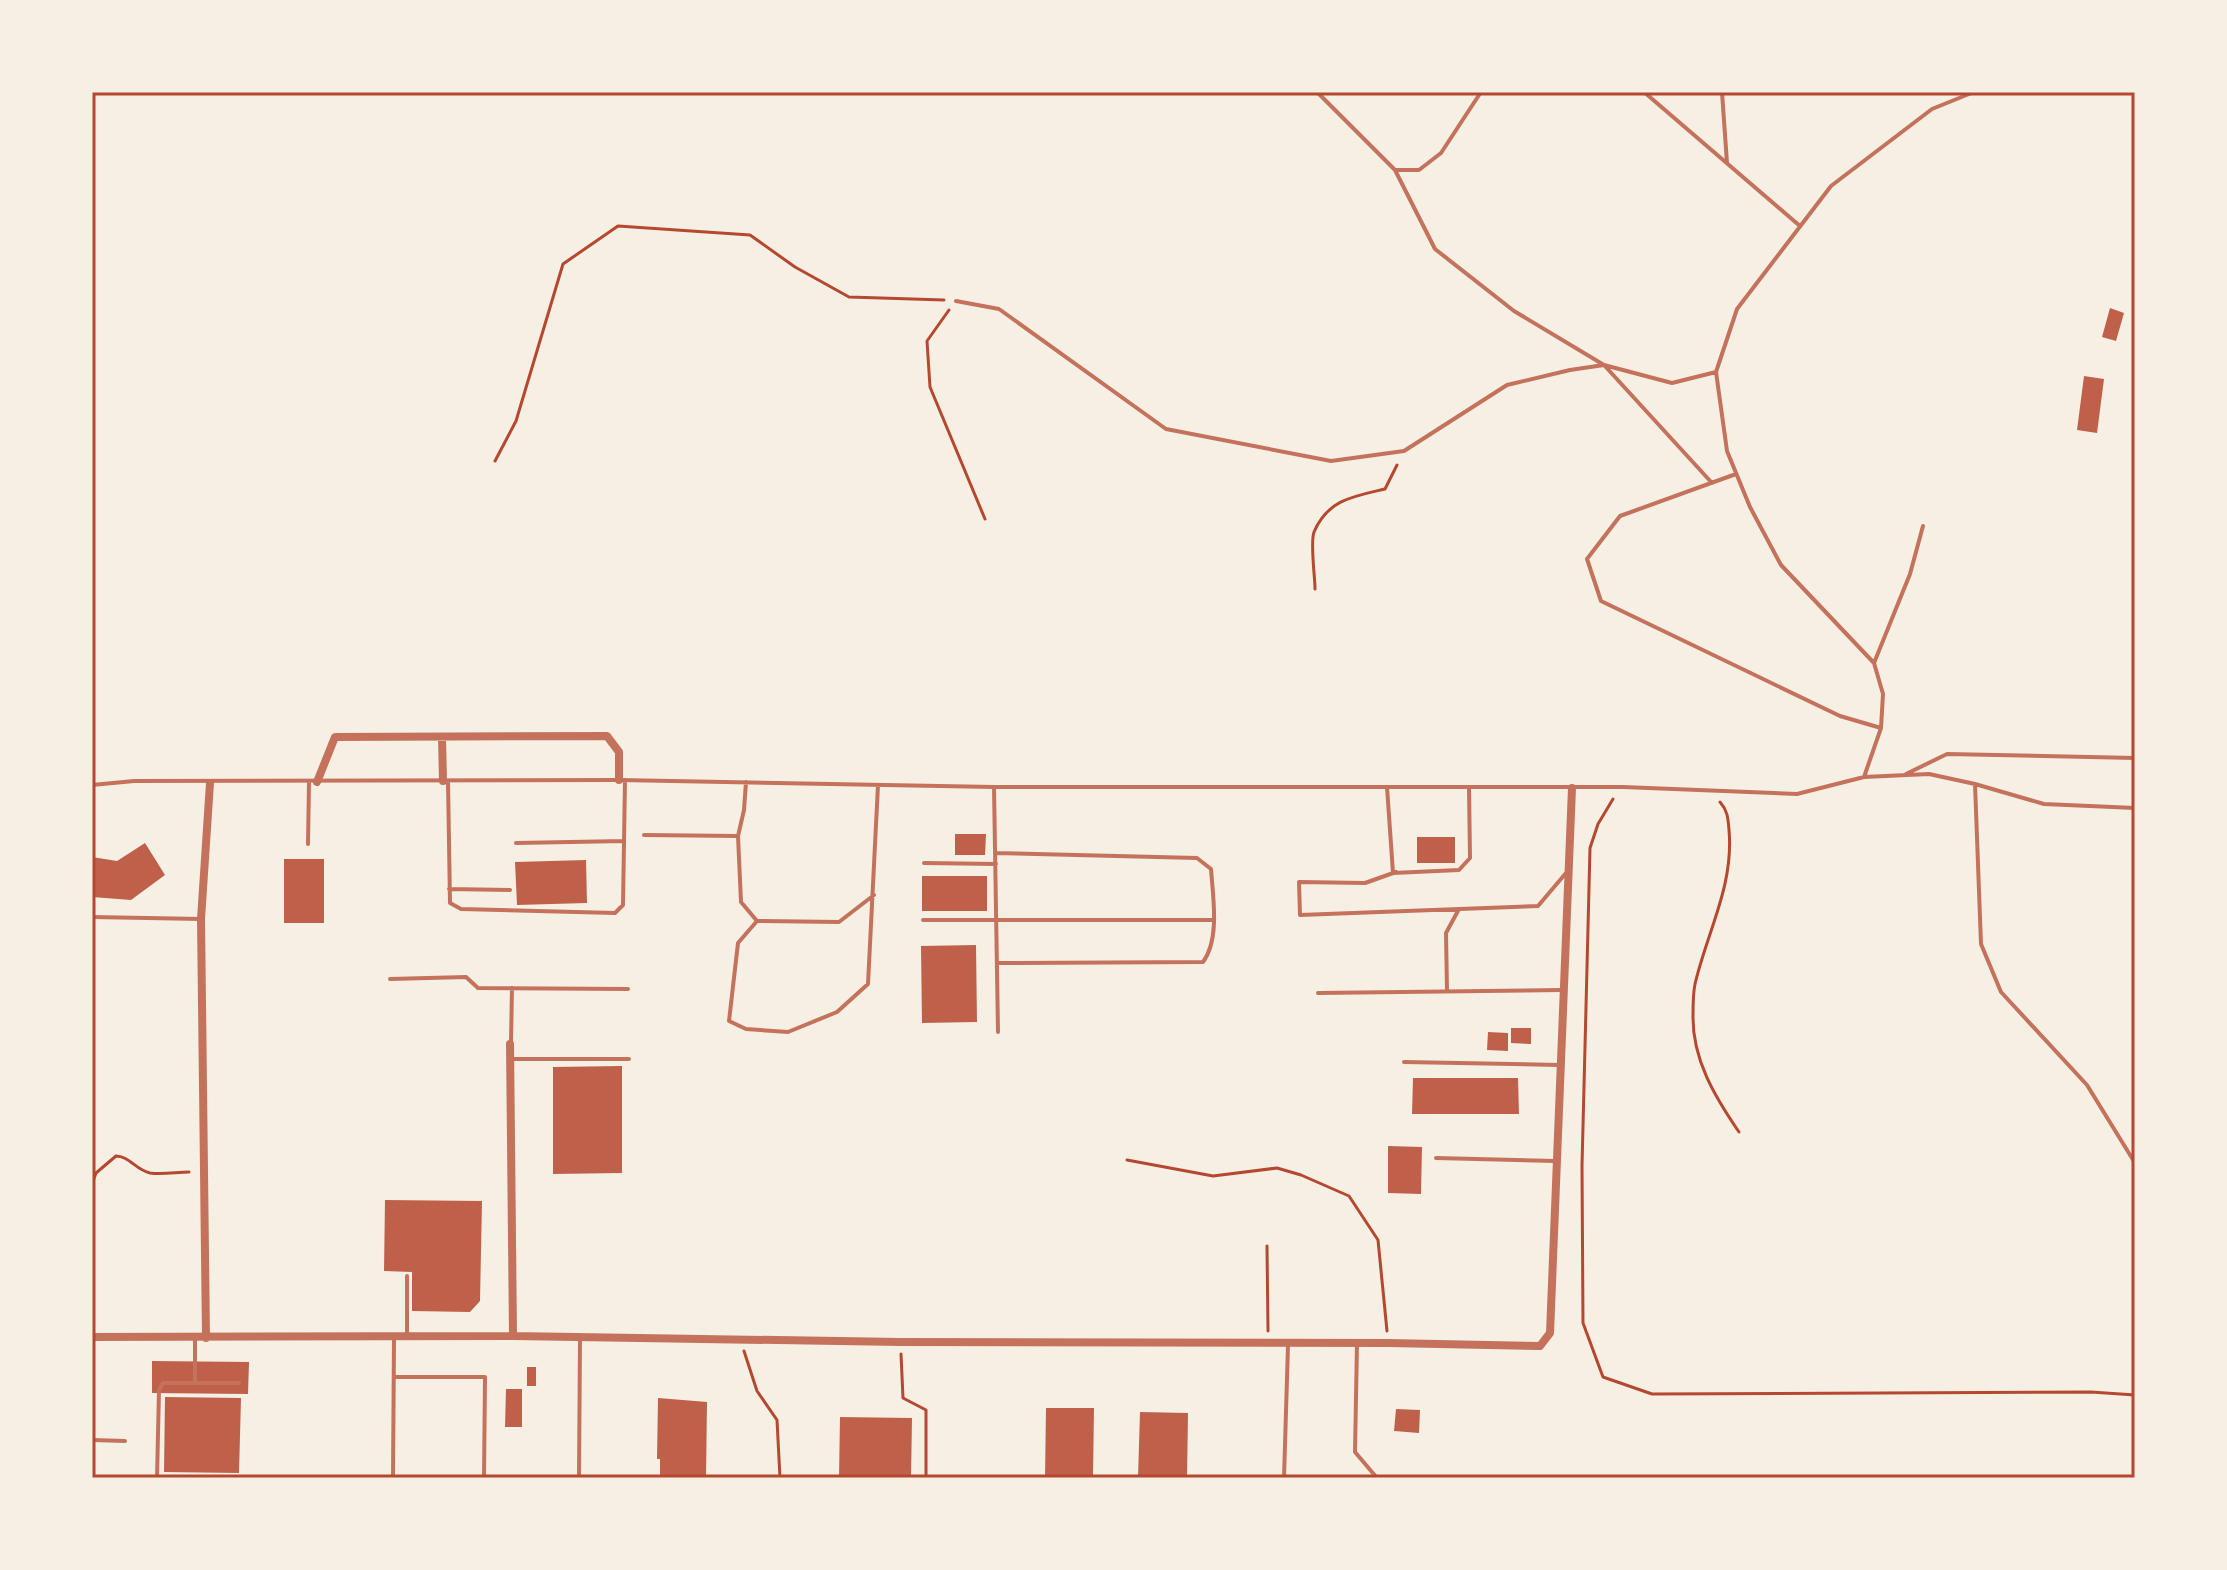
<svg xmlns="http://www.w3.org/2000/svg" width="2227" height="1570" viewBox="0 0 2227 1570" font-family="'Exo 2',sans-serif">
<style>
.building{fill:#bf614a}
.lines{fill:none;stroke-linecap:round;stroke-linejoin:round}
.path{stroke:#b5482f;stroke-width:3}
.service{stroke:#c5725c;stroke-width:4}
.minor{stroke:#c5725c;stroke-width:8}
.neatline{fill:none;stroke:#b5482f;stroke-width:3}
</style>
<rect width="100%" height="100%" fill="#f6efe4"/>
<path class="building" d="M2110 308 2124 313 2116 341 2102 337Z
M2084 376 2104 379 2097 433 2077 430Z
M955 834H986L985 855H955Z
M1417 837H1455V863H1417Z
M145 843 165 875 131 900 92 897V857L117 861Z
M284 859H324V923H284Z
M586 860 587 903 517 905 515 862Z
M922 876H987V911H922Z
M976 945 977 1022 922 1023 921 946Z
M1511 1028H1531V1044L1511 1043Z
M1488 1032 1508 1033V1051L1487 1050Z
M622 1066V1173L553 1174V1067Z
M1413 1078H1518L1519 1114H1412Z
M1388 1146 1422 1147 1421 1194 1388 1193Z
M385 1200 482 1201 480 1301 470 1312 412 1311V1272L384 1271Z
M152 1361 249 1362 248 1394 152 1393Z
M527 1367H536V1386H527Z
M506 1389H522V1427H505Z
M165 1397 241 1398 239 1473 164 1472Z
M658 1398 707 1402 706 1478H660V1459H657Z
M1046 1408H1094L1093 1478H1045Z
M1396 1409 1420 1410 1419 1433 1394 1431Z
M1140 1412 1188 1413 1187 1478H1138Z
M840 1417 912 1418 911 1478H839Z"/>
<g class="lines">
<path class="path" d="M949 310 927 341 930 387 985 519
M495 461 516 421 563 264 618 226 750 235 795 267 849 297 944 300
M1315 589C1315 576 1310 543 1314 532 1328 499 1355 496 1385 489L1397 465
M1613 799 1598 824 1590 848 1582 1166 1583 1323 1603 1377 1652 1394 2091 1392 2135 1395
M1720 802C1728 811 1728 819 1729 830 1734 886 1707 932 1695 984 1693 994 1693 1005 1693 1015 1692 1059 1715 1097 1739 1132
M1127 1160 1213 1176 1277 1168 1301 1175 1349 1196 1378 1240 1387 1331
M92 1184 96 1173 116 1156C129 1156 136 1170 150 1173 162 1175 177 1172 189 1172
M1267 1246 1268 1331
M744 1351 757 1391 777 1420 780 1478
M901 1354 903 1398 926 1410V1478"/>
<path class="service" d="M1317 92 1395 170 1435 249 1514 311 1604 365 1712 483
M1644 92 1800 226
M1722 92 1727 163
M1395 170H1419L1441 153 1481 92
M956 301 999 309 1166 429 1331 461 1404 451 1507 385 1570 370 1604 365 1672 383 1716 372
M1736 474 1620 516 1587 559 1601 601 1840 716 1881 728
M1874 663 1910 574 1923 526
M1906 774 1947 754 2135 758
M1864 777 1881 728 1883 694 1874 663 1781 565 1750 507 1727 451 1716 372 1737 309 1831 186 1932 109 1974 92
M448 781 450 903 461 909 615 913 623 905 625 780
M1975 784 1981 944 2001 992 2087 1085 2135 1163
M92 785 134 781 619 780 994 787H1623L1797 794 1864 777 1929 774 1975 784 2044 804 2135 808
M994 787 998 1032
M1387 787 1393 873 1459 870 1470 858 1469 788
M644 835 738 836 744 810 746 782
M738 836 741 902 757 921 839 922 874 895
M516 843 624 841
M308 844 309 782
M995 853 1197 858 1211 869C1213 897 1220 939 1203 962L997 963
M924 863 996 864
M1396 872 1365 883 1299 882 1300 915 1538 906 1566 873
M449 889 510 890
M92 917 201 919
M923 920H1212
M757 921 738 943 729 1021 746 1029 788 1032 837 1012 868 984 878 785
M390 979 466 977 478 988 628 989
M1447 991 1446 933 1459 909
M1318 993 1562 990
M511 1042 512 988
M510 1059H629
M1404 1062 1559 1065
M1436 1158 1555 1161
M407 1276V1336
M1357 1343 1355 1452 1377 1478
M394 1377H485L484 1478
M195 1383V1338
M92 1440 125 1441
M157 1478 159 1390 163 1383H239
M393 1478 394 1338
M579 1478 580 1337
M1284 1478 1288 1345"/>
<path class="minor" d="M442 737 443 781
M317 782 335 737 607 736 619 752V780
M510 1044 513 1336
M92 1337 513 1336 900 1342 1388 1343 1540 1346 1550 1333 1572 788
M206 1338 201 919 210 783"/>
</g>
<rect width="2227" height="1570" fill="none" stroke="#f6efe4" stroke-width="188"/>
<rect x="94" y="94" width="2039" height="1382" class="neatline"/>
</svg>
